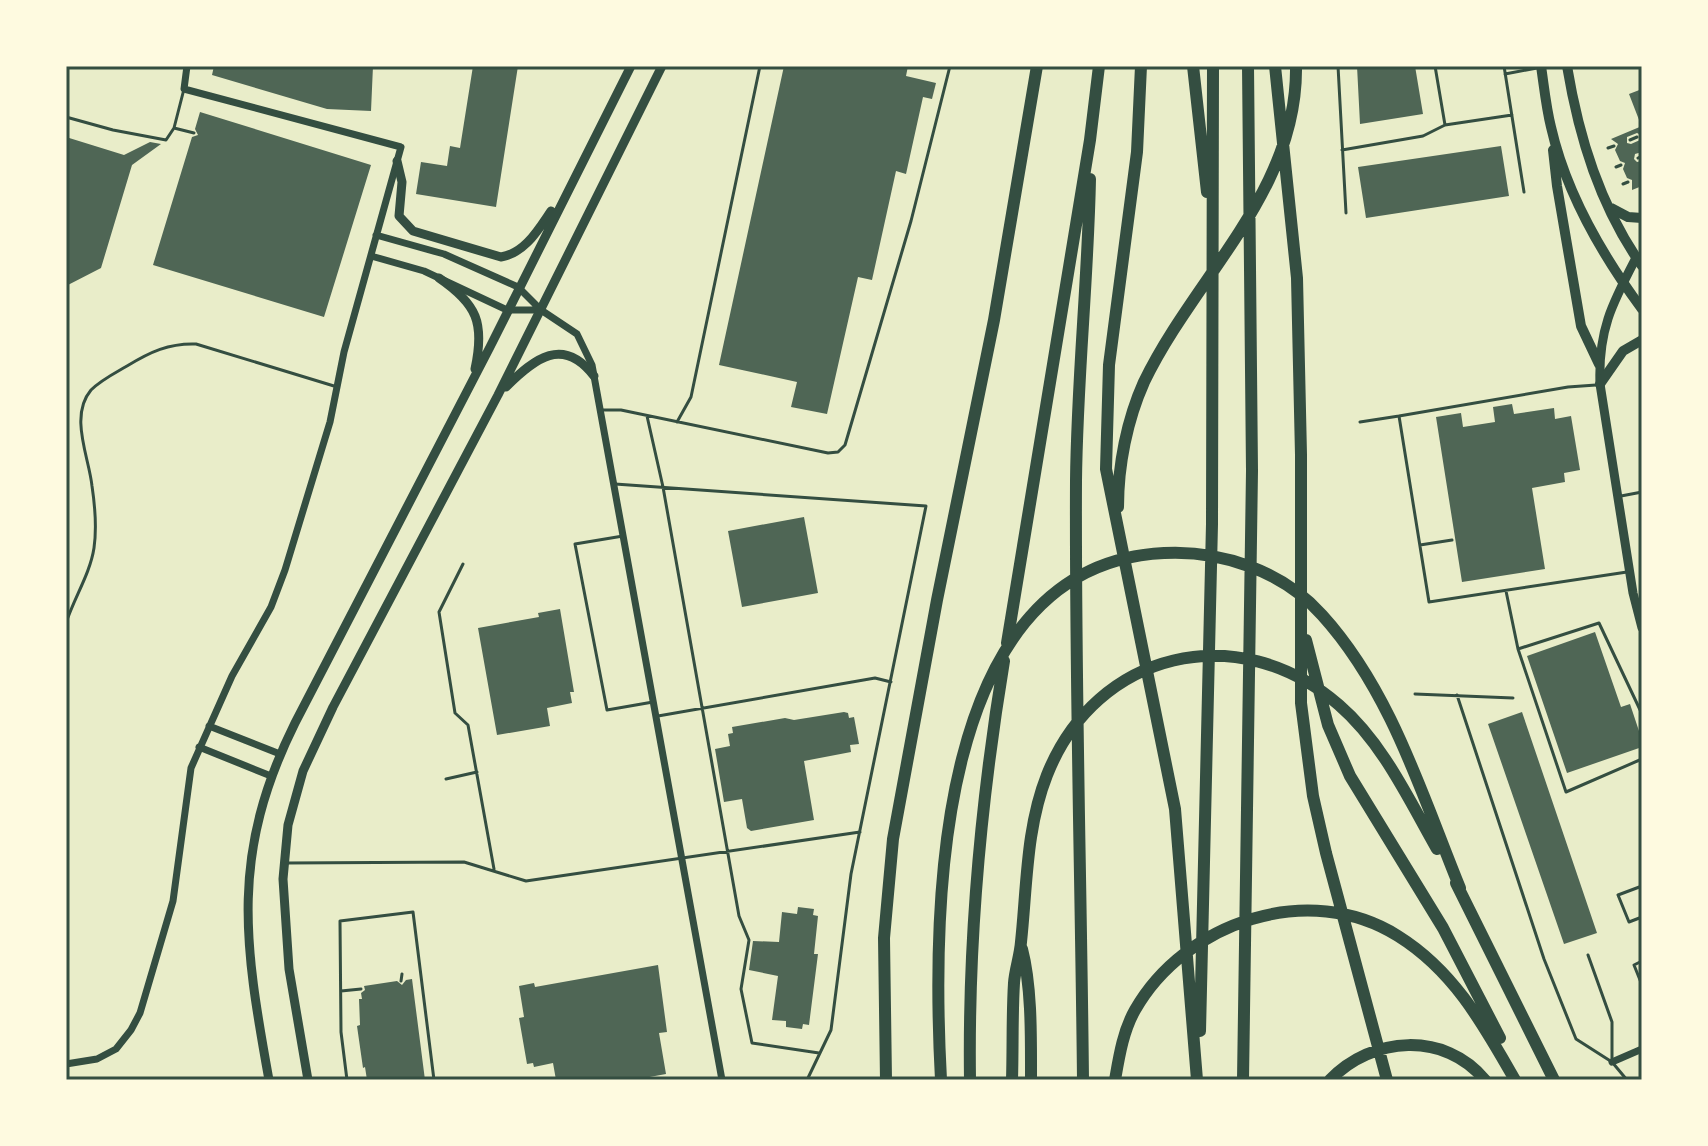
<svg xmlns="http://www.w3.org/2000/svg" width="1708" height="1146" viewBox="0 0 1708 1146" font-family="'Asap Condensed',sans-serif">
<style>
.building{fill:#4f6655;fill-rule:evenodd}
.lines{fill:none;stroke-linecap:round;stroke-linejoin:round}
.service{stroke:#344e41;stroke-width:3}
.minor{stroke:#344e41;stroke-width:7}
.secondary{stroke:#344e41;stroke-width:9}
.primary{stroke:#344e41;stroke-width:10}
.motorway{stroke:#344e41;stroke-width:12}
.neatline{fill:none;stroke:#344e41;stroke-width:3}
</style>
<rect width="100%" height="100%" fill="#e9edc9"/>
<path class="building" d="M214 66H373L371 111 327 109 212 75Z
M473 66H518L496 207 416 194 421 162 447 166 450 146 460 148Z
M784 66H908L906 76 936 83 932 99 923 97 906 174 896 171 872 280 858 277 827 414 791 407 797 382 719 365Z
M1357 66H1415L1423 114 1360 124Z
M1642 89V124L1641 125 1629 94Z
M200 112 371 165 324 317 153 265 192 137 198 135 195 129Z
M1642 126V152L1635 154 1634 159 1637 162 1642 161V186L1632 190V180L1627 178 1623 169 1625 163 1620 161 1615 150 1618 144 1611 139ZM1637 133 1641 135 1640 140 1631 144 1627 143V137Z
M66 137 124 155 150 142 161 144 132 165 101 268 66 286Z
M1501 146 1509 196 1366 218 1358 167Z
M1512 404 1514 414 1554 408 1555 419 1571 416 1580 470 1564 473 1565 482 1532 488 1545 569 1462 582 1436 417 1461 413 1463 427 1495 422 1493 407Z
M804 517 818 593 742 607 728 531Z
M560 609 574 692H570L572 703 547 708 550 726 497 735 478 628 539 617 538 613Z
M1595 632 1621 707 1630 704 1642 740V747L1567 773 1527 656Z
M844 712 848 713 849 718 854 717 859 744 850 745 851 752 804 761 814 820 751 831 747 828 742 799 724 802 715 749 730 746 728 734 733 733 732 727 785 718 794 720Z
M1522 712 1597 933 1564 944 1488 724Z
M798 907 814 909 813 915 818 916 814 954H818L809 1025 803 1024 802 1029 786 1027V1021L772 1020 778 976 749 970 753 941 779 942 782 912 797 914Z
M658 965 667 1032 659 1033 666 1074 633 1080H556L553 1063 534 1067 533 1063 527 1064 519 1018 524 1017 519 986 534 983 535 987Z
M412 979 425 1080H367L365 1067 363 1068 357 1026 360 1025 359 999H362L361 993 365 990 364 986 397 981 402 985 406 980Z"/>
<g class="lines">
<path class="service" d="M1338 66 1346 213
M1435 66 1445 125 1512 115
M1504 66 1524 192
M1505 74 1537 68
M66 117 113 130 166 140 174 128 184 89
M174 128 194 133
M1630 140 1637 137
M1608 148 1614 146
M1342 150 1423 136 1445 125
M1638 158 1642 156
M1616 167 1621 165
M1623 184 1628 182
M1596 385 1568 387 1399 416 1429 602 1627 572
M600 410H621L828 453 838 452 845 445 911 221 950 66
M647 416 663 487 739 916 749 940 741 989 752 1043 819 1053
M677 422 691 397 760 66
M1360 422 1399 416
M615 484 926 506 851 874 831 1030 807 1080
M1621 496 1642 492
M623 536 575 544 607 710 653 702
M1420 545 1452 540
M463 564 439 612 455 713 468 725 494 869
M1506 591 1518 649 1566 792 1642 759
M66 623C74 598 90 574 94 548 97 527 95 506 92 486 89 457 69 416 91 390 101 380 115 373 127 366 150 352 169 343 196 344L334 386
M1518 649 1599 623 1642 714
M1415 694 1513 698
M1457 695 1544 959 1576 1039 1612 1062 1627 1080
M658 716 875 678 891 682
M446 779 477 772
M287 863 464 862 526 881 860 832
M1642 886 1618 895 1629 922 1642 917
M1588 955 1612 1022V1062
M1642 961 1634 965 1642 985
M401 981 402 974
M341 991 361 989
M347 1080 341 1032 340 921 413 912 434 1080"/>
<path class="minor" d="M376 235 444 254 518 287 541 310 577 334 592 365 722 1080
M371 256 424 271 507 310H541
M209 726 280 754
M199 747 271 776
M1612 1062 1642 1049
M66 1064 97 1059 116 1049 131 1030 140 1013 173 901 191 768 232 676 271 607 285 570 330 422 344 352 401 147 184 89 187 66"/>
<path class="secondary" d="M397 161 402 182 399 216 413 231 501 257C525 253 538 230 551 211
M1636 258C1612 304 1598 330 1600 384L1633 593 1642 628
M439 278C477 304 485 323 475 369
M506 387C535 358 563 336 594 376
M269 1080C244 942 230 854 295 723L490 347 631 66
M308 1080 289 969 283 879 288 825 303 771 333 707 498 395 662 66"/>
<path class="primary" d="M1541 66C1544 86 1546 107 1551 127 1566 193 1602 255 1642 309
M1567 66C1579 138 1600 206 1642 266
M1553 150 1557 186 1581 326 1599 364
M1611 208 1628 217 1642 218
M1600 384 1623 351 1642 340"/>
<path class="motorway" d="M1141 66 1137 152 1109 365 1106 469 1175 809 1197 1080
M1193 66 1207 192
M1275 66 1297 278 1301 455V703L1313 796 1326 853 1387 1080
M1118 507C1118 465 1127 420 1144 382 1195 276 1298 191 1296 66
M1306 640 1328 725 1350 776 1443 928 1500 1038
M1007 643 1090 140 1099 66
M1456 883 1554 1080
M1022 949C1032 987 1031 1040 1031 1080
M1200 1031 1212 524 1213 66
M886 1080 884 938 893 839 937 600 994 320 1037 66
M941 1080C932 914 932 564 1164 553 1221 550 1283 571 1322 615 1391 691 1422 795 1460 888
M970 1080C968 939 981 800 1004 661
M1012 1080C1013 1048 1012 1015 1014 983 1015 969 1020 956 1021 942 1027 886 1026 828 1047 775 1096 651 1238 617 1339 705 1383 743 1409 800 1437 849
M1083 1080C1081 880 1075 681 1076 481 1077 380 1088 280 1090 179
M1115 1080C1119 1057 1123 1031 1135 1010 1185 922 1309 880 1398 936 1454 971 1483 1024 1515 1080
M1243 1080 1252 471 1248 66
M1330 1080C1372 1036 1445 1031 1485 1080"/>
</g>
<rect width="1708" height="1146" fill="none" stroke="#fefae0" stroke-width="136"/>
<rect x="68" y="68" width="1572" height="1010" class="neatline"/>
</svg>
